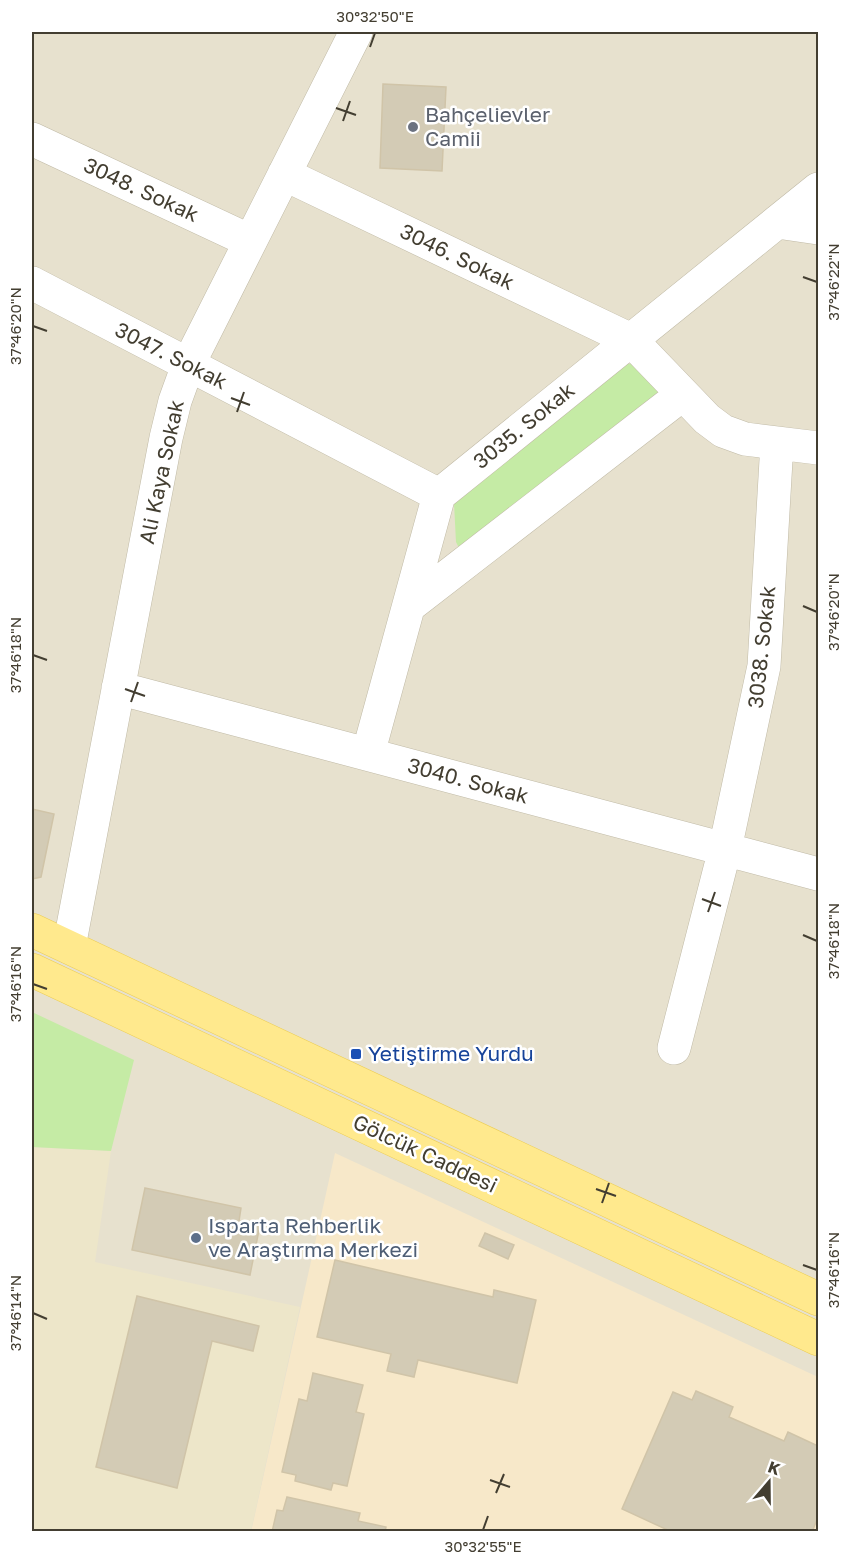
<svg xmlns="http://www.w3.org/2000/svg" width="850" height="1563" viewBox="0 0 850 1563" font-family="'Golos Text',sans-serif">
<style>
.residential{fill:#e7e1ce}
.commercial{fill:#f7e8c9}
.education{fill:#ede6c9}
.green{fill:#c5eba5}
.building{fill:#d3cbb5;stroke:#d0c4a8;stroke-width:1.5}
.lines{fill:none;stroke-linecap:round;stroke-linejoin:round}
.minor-casing{stroke:#c0baa6;stroke-width:34}
.major-casing{stroke:#eccd54;stroke-width:34}
.minor{stroke:#fff;stroke-width:33}
.major{stroke:#ffe98d;stroke-width:33}
.ticks{fill:none;stroke:#433e31;stroke-width:2}
.worship-dot{fill:#6b7280;stroke:#fff;stroke-width:2}
.transit-dot{fill:#1a4fb4;stroke:#fff;stroke-width:2}
.service-dot{fill:#5c6f8a;stroke:#fff;stroke-width:2}
.labels{text-anchor:middle;stroke-width:5;stroke-linejoin:round;paint-order:stroke}
.worship-label{font-size:21px;fill:#5b616d;stroke:#fff;text-anchor:start}
.street-label{font-size:21px;fill:#433e31;stroke:#fff}
.transit-label{font-size:21px;fill:#164399;stroke:#fff;text-anchor:start}
.service-label{font-size:21px;fill:#4e5e75;stroke:#fff;text-anchor:start}
.neatline{fill:none;stroke:#433e31;stroke-width:2}
.ticks-label{font-size:15px;text-anchor:middle;fill:#433e31}
</style>
<rect width="100%" height="100%" fill="#f2eee1"/>
<path class="residential" d="M32 32H818V1531H32Z"/>
<path class="commercial" d="M335 1153 818 1377V1531L251 1532Z"/>
<path class="education" d="M32 1147 111 1151 95 1262 300 1307 251 1531 32 1532Z"/>
<path class="green" d="M627 364H633L662 391 461 546H458L456 542 454 503Z
M32 1012 134 1060 111 1151 32 1147Z"/>
<path class="building" d="M383 84 446 87 442 171 380 168Z
M32 809 54 814 41 877 32 879Z
M145 1188 241 1208 239 1221 260 1225 250 1275 132 1250Z
M485 1233 514 1245 508 1259 479 1246Z
M335 1260 493 1297 494 1290 536 1300 517 1383 418 1360 414 1377 387 1371 391 1354 317 1337Z
M137 1296 259 1326 253 1351 212 1341 177 1488 96 1467Z
M313 1373 363 1385 356 1412 364 1414 347 1486 333 1483 331 1490 295 1481 296 1475 282 1472 299 1399 307 1401Z
M696 1391 733 1407 729 1417 784 1441 788 1432 818 1446V1517L812 1532H672L622 1509 673 1392 692 1400Z
M287 1497 360 1513 358 1521 386 1527 385 1532H272L277 1510 283 1511Z"/>
<g class="lines">
<defs>
<path id="minor" d="M32 139 250 241
M284 174 631 340 707 419 723 431 745 439 818 448
M777 222 818 228
M32 283 439 495
M409 606 683 394
M118 688 818 874
M368 754 439 495 818 189
M69 947 166 438 175 401 188 365 356 32
M674 1048 725 849 764 666 777 443"/>
<path id="major" d="M32 930 818 1299
M32 970 818 1339"/>
</defs>
<use href="#minor" class="minor-casing"/>
<use href="#major" class="major-casing"/>
<use href="#minor" class="minor"/>
<use href="#major" class="major"/>
</g>
<path class="ticks" d="M370 47 375 33M336 108 356 115M343 121 350 101M803 277 817 282M33 326 47 331M231 398 250 405M237 412 244 392M803 606 817 612M33 655 47 660M125 689 145 696M131 702 138 682M702 899 721 906M708 912 715 892M803 935 817 941M33 984 47 989M596 1189 616 1196M602 1203 609 1183M803 1265 817 1270M33 1313 47 1319M490 1480 510 1487M496 1493 504 1474M483 1530 488 1516"/>
<circle class="worship-dot" cx="413" cy="127" r="6"/>
<rect class="transit-dot" x="350" y="1048" width="12" height="12" rx="3"/>
<circle class="service-dot" cx="196" cy="1238" r="6"/>
<g class="labels">
<g class="worship-label">
<text x="425" y="122">Bahçelievler<tspan x="425" dy="24">Camii</tspan></text>
</g>
<g class="street-label">
<text transform="translate(141 190) rotate(25)" y="7">3048. Sokak</text>
<text transform="translate(457 257) rotate(26)" y="7">3046. Sokak</text>
<text transform="translate(171 356) rotate(27)" y="7">3047. Sokak</text>
<text transform="translate(524 426) rotate(-39)" y="7">3035. Sokak</text>
<text transform="translate(162 472) rotate(-78)" y="7">Ali Kaya Sokak</text>
<text transform="translate(762 647) rotate(-84)" y="7">3038. Sokak</text>
<text transform="translate(468 781) rotate(15)" y="7">3040. Sokak</text>
<text transform="translate(425 1154) rotate(25)" y="7">Gölcük Caddesi</text>
</g>
<g class="transit-label">
<text x="368" y="1061">Yetiştirme Yurdu</text>
</g>
<g class="service-label">
<text x="208" y="1233">Isparta Rehberlik<tspan x="208" dy="24">ve Araştırma Merkezi</tspan></text>
</g>
</g>
<rect width="850" height="1563" fill="none" stroke="#ffffff" stroke-width="66"/>
<g transform="translate(769 1482) rotate(20)" stroke="#ffffff" stroke-width="4.5" paint-order="stroke">
<path d="M0-4.5L10 22L0 15L-10 22Z" fill="#433e31"/>
<text y="-9" font-size="16" font-weight="bold" text-anchor="middle" fill="#433e31">K</text>
</g>
<rect x="33" y="33" width="784" height="1497" class="neatline"/>
<g class="ticks-label">
<text x="375" y="22">30°32'50"E</text>
<text transform="translate(834 282) rotate(-90)" y="5">37°46'22"N</text>
<text transform="translate(16 326) rotate(-90)" y="5">37°46'20"N</text>
<text transform="translate(834 612) rotate(-90)" y="5">37°46'20"N</text>
<text transform="translate(16 655) rotate(-90)" y="5">37°46'18"N</text>
<text transform="translate(834 941) rotate(-90)" y="5">37°46'18"N</text>
<text transform="translate(16 984) rotate(-90)" y="5">37°46'16"N</text>
<text transform="translate(834 1270) rotate(-90)" y="5">37°46'16"N</text>
<text transform="translate(16 1313) rotate(-90)" y="5">37°46'14"N</text>
<text x="483" y="1552">30°32'55"E</text>
</g>
</svg>
